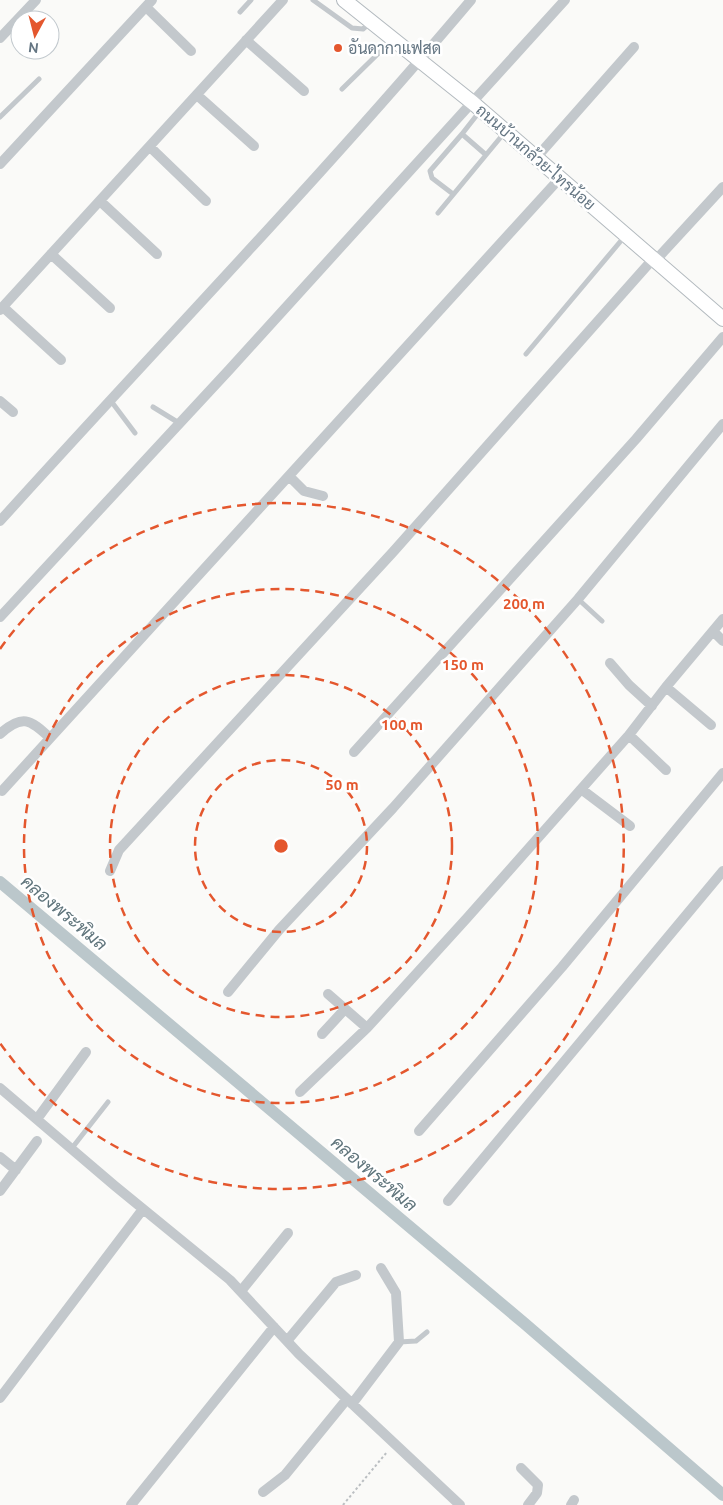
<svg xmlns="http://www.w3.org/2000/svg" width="723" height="1505" viewBox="0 0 723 1505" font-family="Ubuntu,Sarabun,sans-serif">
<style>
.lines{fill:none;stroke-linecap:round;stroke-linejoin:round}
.canal{stroke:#bbc7cb;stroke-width:12}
.secondary-casing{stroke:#b3babf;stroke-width:16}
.path{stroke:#bbbfc2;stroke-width:2;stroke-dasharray:2.5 2.5;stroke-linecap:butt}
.lane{stroke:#c3c8cc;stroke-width:5}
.street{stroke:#c3c8cc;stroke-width:10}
.secondary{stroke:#fff;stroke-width:14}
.ring{fill:none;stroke:#e4572e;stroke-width:2.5;stroke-dasharray:9 6}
.poi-dot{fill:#e4572e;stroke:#fff;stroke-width:2}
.labels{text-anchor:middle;stroke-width:5;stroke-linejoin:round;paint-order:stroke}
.poi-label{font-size:16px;fill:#657683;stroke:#fff;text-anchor:start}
.street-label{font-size:16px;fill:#657683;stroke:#fff}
.water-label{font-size:18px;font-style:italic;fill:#60757c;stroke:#fff}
.centre{fill:#e4572e;stroke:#fff;stroke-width:2.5}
.ring-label{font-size:15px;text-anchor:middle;font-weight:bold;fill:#e4572e;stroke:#fff;stroke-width:5;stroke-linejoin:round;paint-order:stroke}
</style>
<rect width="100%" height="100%" fill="#fafaf8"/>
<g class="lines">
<path class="canal" d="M0 882 524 1323 723 1495"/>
<defs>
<path id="secondary" d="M344 0 473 103 723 319"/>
</defs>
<use href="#secondary" class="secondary-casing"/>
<path class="path" d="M343 1505 387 1452"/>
<path class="lane" d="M313 0 352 28 363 29 371 22
M240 12 251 0
M342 89 393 39
M480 111 462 134 485 154
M0 117 39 79
M453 194 432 178 430 171 462 134
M438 213 505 132
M526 354 625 236
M111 401 135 433
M153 407 179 423
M578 599 602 621
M72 1148 108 1102
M399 1342 416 1341 427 1332"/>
<path class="street" d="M146 7 191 51
M0 38 36 0
M246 40 304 91
M197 95 254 146
M150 147 206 201
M536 158 634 47
M0 164 152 0
M100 201 157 254
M51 254 110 308
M655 261 723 187
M3 307 61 360
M0 310 283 0
M0 401 13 412
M289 476 304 491 323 496
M0 521C157 347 320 179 471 0
M0 617 229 370 565 0
M713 631 723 641
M610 663 629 685 652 706
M666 687 711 725
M0 734C22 714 30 719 50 738
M629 735 666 770
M354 752 636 439 723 337
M581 789 630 826
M2 791 560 178
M110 871 119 850 393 552 653 259
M228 992 279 930 393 808 578 599 723 424
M328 994 367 1028
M322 1034 345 1009
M0 1088 115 1186 230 1280 299 1354 460 1505
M300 1092 367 1028 467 918 629 735 666 687 723 619
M37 1119 86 1052
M419 1131 562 967 723 773
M0 1157 16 1170
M0 1191 37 1141
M448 1201 723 871
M241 1291 288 1233
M287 1341 336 1282 356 1275
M0 1398 143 1209
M352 1404 399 1342 396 1293 381 1268
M521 1468 538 1485 537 1493 528 1505
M263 1492 285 1475 347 1399
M131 1505 274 1327
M571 1505 574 1500"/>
<use href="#secondary" class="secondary"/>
</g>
<g class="ring">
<circle cx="281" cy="846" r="86"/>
<circle cx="281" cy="846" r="171"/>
<circle cx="281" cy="846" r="257"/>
<path d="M0 649A343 343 0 1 1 0 1043"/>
</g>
<circle class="poi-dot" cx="338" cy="48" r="5"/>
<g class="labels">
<g class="poi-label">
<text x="348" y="54">อันดากาแฟสด</text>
</g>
<g class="street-label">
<text transform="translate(536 157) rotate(41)" y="6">ถนนบ้านกล้วย-ไทรน้อย</text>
</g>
<g class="water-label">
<text transform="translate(64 913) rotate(40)" y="6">คลองพระพิมล</text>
<text transform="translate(374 1174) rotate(40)" y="6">คลองพระพิมล</text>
</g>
</g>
<circle cx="281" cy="846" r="8" class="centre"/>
<g class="ring-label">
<text x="524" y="609">200 m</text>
<text x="463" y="670">150 m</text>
<text x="402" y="730">100 m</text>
<text x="342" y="790">50 m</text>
</g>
<g transform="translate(35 35) rotate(187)"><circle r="24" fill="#ffffff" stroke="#c1c8cd"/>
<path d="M0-4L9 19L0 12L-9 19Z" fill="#e4572e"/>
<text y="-8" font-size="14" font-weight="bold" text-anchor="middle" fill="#657683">N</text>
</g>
</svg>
